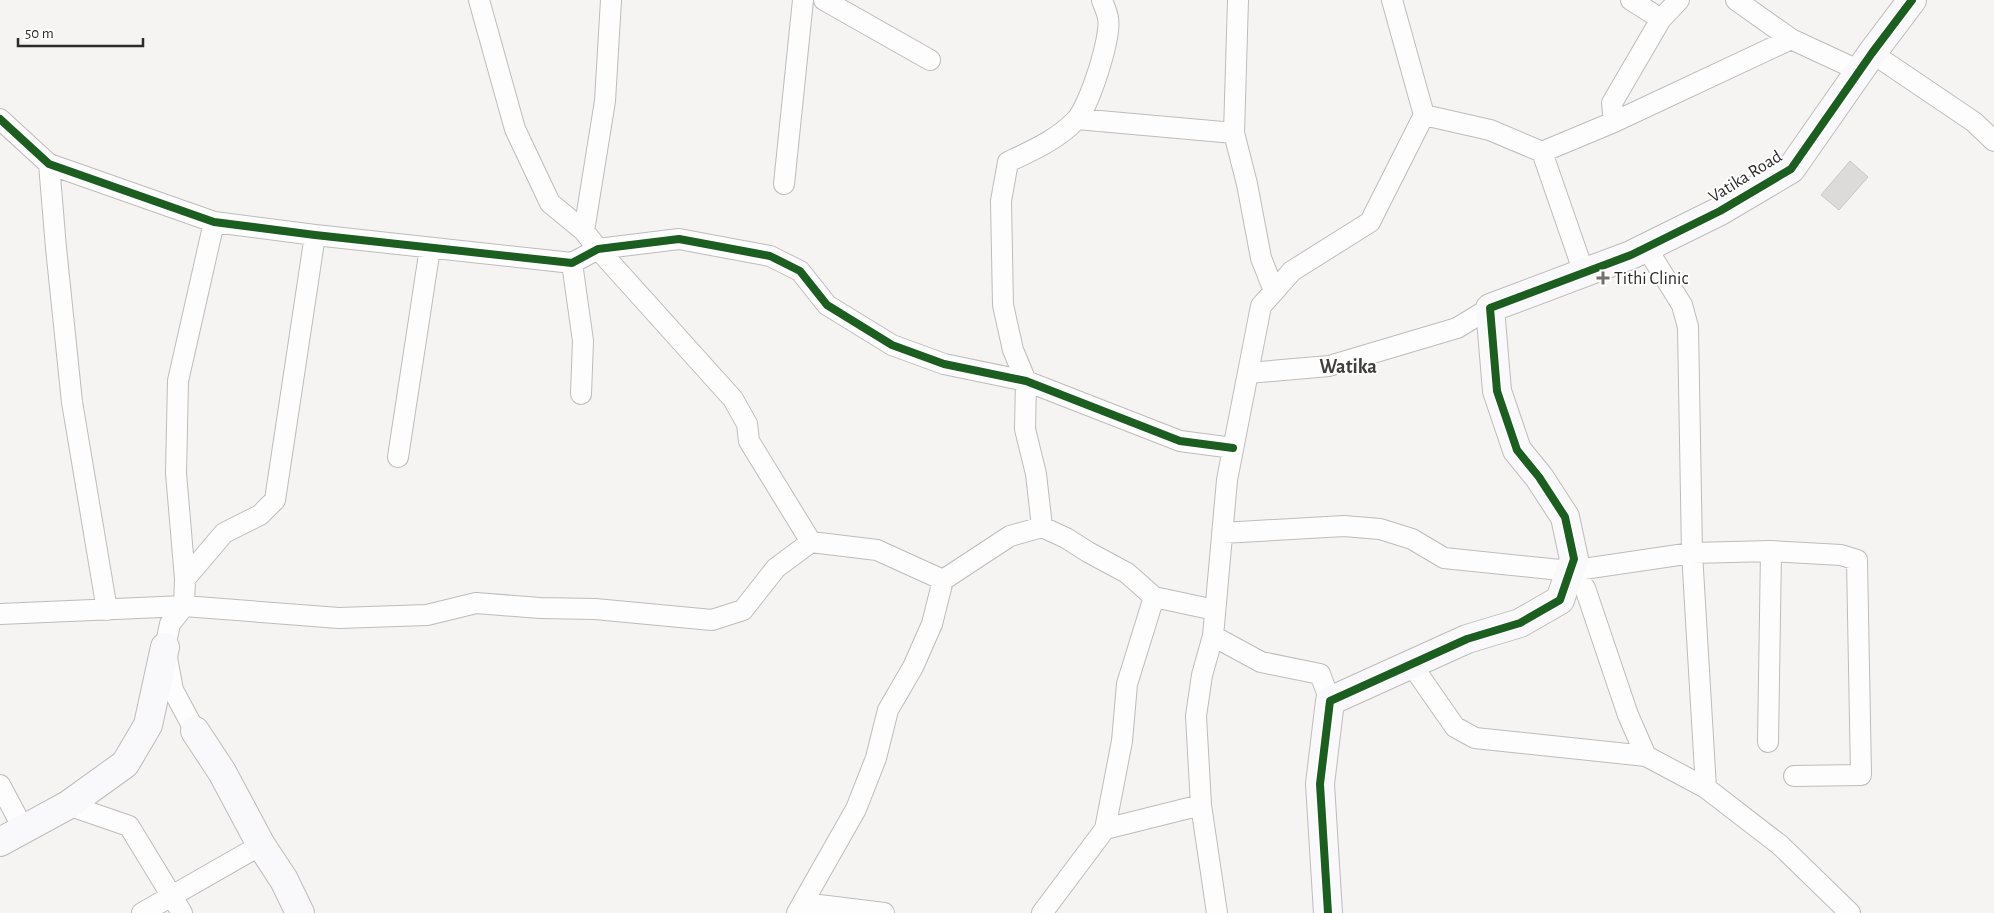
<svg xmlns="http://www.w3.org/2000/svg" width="1994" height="913" viewBox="0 0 1994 913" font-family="'Alegreya Sans',sans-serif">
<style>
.building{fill:#dddbda;stroke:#c8c7c5}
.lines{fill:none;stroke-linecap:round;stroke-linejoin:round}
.street-casing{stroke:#bebcbb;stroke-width:22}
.secondary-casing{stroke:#bebcbb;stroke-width:30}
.street{stroke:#fefdfd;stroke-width:20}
.secondary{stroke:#f9f8fa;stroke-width:28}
.cycleway-casing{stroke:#fff;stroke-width:11}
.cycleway{stroke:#1b5e20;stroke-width:8}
.poi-dot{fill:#737170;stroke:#fff;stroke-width:2}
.labels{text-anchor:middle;stroke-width:4;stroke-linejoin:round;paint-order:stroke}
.street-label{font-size:18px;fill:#2c2b2a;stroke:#fff}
.poi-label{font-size:18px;fill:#2c2b2a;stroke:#fff;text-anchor:start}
.quarter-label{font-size:20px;font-weight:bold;fill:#413f3c;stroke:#fff}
</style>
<rect width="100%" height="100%" fill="#f6f4f2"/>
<path class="building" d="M1850 161 1868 177 1839 210 1821 195Z"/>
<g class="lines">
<defs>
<path id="street" d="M479 0 515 129 550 203 584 231 598 249 733 399 747 424 749 441 811 542
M824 0 930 60
M1238 0 1234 133 1247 184 1261 258 1274 291
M1392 0 1424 115 1490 130 1542 152 1584 273
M1631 0 1661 19
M1736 0 1791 39 1860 71
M1872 53 1974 122 1994 141
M0 119 49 164 214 222 315 235 572 263 598 249 679 239 770 256 800 271 827 305 892 345 944 364 1026 381 1180 441 1233 448
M1077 119 1234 133
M1614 122 1612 103 1661 19 1679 0
M1542 152 1614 122 1791 39
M49 164 56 248 72 402 107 610
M784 184 803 0
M584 231 605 101 611 0
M1646 247 1682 305 1688 327 1692 553 1706 788
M572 263 583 341 581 394
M1248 373 1329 366 1457 328 1490 308
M398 457 430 248
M1042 527 1036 474 1025 429 1026 381 1013 350 1003 305 1001 201 1008 162C1031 151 1057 140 1076 120 1089 107 1112 36 1108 18 1107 12 1104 6 1102 0
M1222 533 1344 526 1380 529 1412 539 1444 558 1570 571 1692 553 1771 551 1841 555 1857 560 1861 775 1794 776
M1570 571 1585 588 1628 715 1646 756 1706 788 1780 845 1850 913
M185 579 224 533 260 515 275 500 315 235
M0 614 184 606 185 579 176 473 178 381 214 222
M1213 636 1202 675 1196 716 1201 805 1217 913
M1411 664 1455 727 1475 738 1646 756
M1330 701 1320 674 1261 662 1213 636 1227 480 1261 306 1292 271 1370 222 1424 115
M195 731 173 690 165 647 170 624 184 606 339 618 427 615 476 603 540 608 595 609 712 620 743 610 776 568 811 542 877 550 943 580
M1768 742 1771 551
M0 785 24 830
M68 805 129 826 182 913
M1105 829 1201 805
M803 903 884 913
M142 913 261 845
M797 913 856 809 876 758 888 710 913 667 932 624 943 580 1010 536 1042 527 1066 538 1088 552 1127 573 1154 597 1215 610
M1042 913 1105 829 1122 741 1127 684 1154 597"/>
<path id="secondary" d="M195 731 222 772 261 845 284 880 300 913
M0 842 68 805 125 764 148 725 165 647
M1328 913 1320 784 1330 701 1467 639 1520 623 1560 600 1574 559 1565 517 1539 477 1517 450 1497 391 1490 308 1631 255 1720 211 1791 169 1872 53 1912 0"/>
</defs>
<use href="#street" class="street-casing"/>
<use href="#secondary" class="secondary-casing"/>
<use href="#street" class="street"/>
<use href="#secondary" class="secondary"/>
<defs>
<path id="cycleway" d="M0 119 49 164 214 222 315 235 572 263 598 249 679 239 770 256 800 271 827 305 892 345 944 364 1026 381 1180 441 1233 448
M1328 913 1320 784 1330 701 1467 639 1520 623 1560 600 1574 559 1565 517 1539 477 1517 450 1497 391 1490 308 1631 255 1720 211 1791 169 1872 53 1912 0"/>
</defs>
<use href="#cycleway" class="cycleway-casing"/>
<use href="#cycleway" class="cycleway"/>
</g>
<path class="poi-dot" d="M1600.5 270.5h5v5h5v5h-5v5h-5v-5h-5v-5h5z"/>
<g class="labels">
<g class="street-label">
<text transform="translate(1745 176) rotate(-32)" y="6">Vatika Road</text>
</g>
<g class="poi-label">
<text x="1614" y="284">Tithi Clinic</text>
</g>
<g class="quarter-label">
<text x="1348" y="373">Watika</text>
</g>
</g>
<path d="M18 38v8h125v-8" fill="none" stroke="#2c2b2a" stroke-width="2.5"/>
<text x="25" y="38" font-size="15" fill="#2c2b2a" stroke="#ffffff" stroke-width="4" paint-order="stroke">50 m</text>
</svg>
